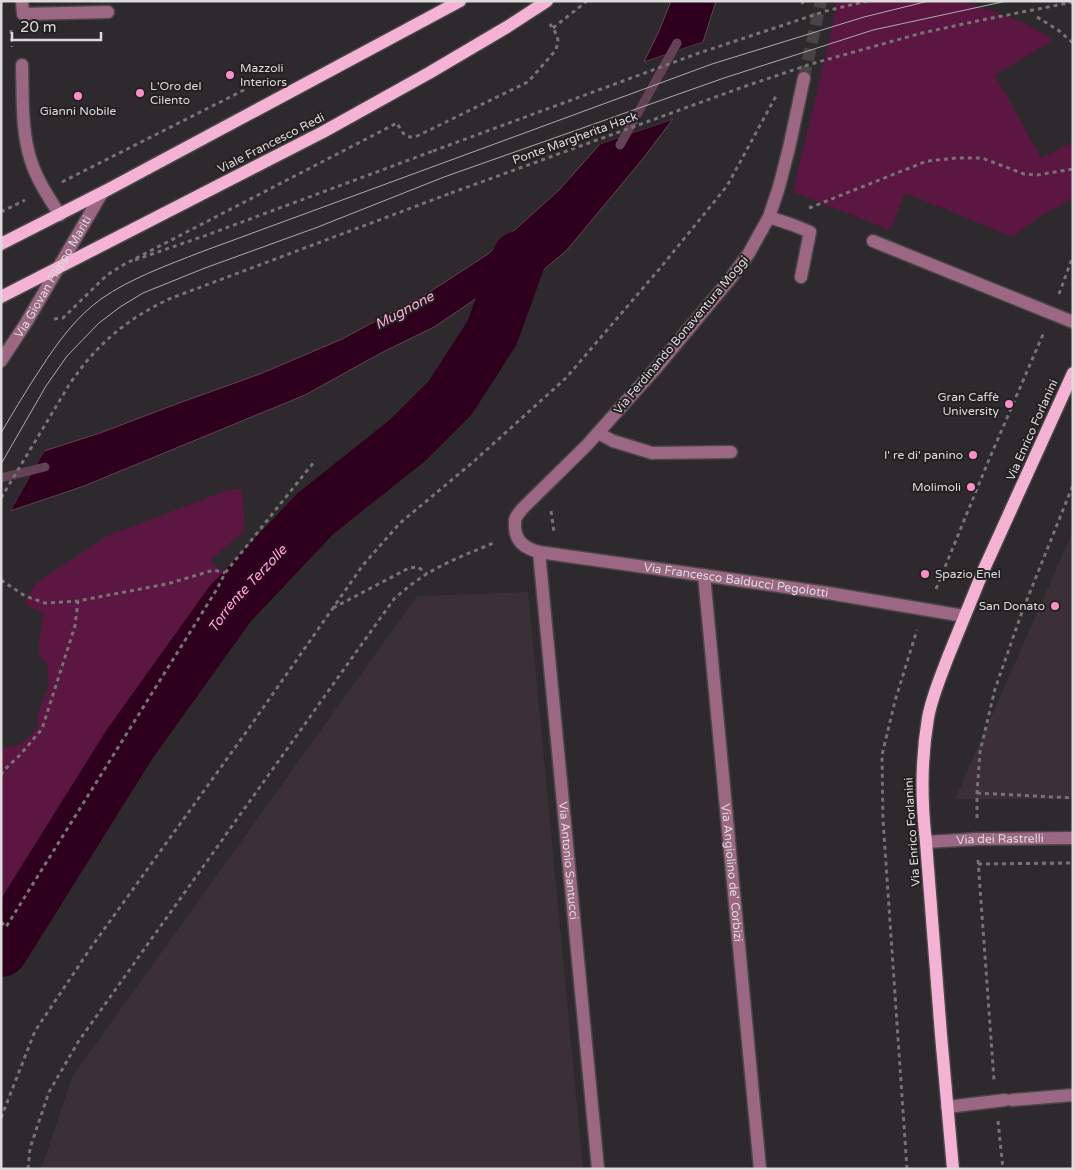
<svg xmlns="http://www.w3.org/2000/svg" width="1074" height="1170" viewBox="0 0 1074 1170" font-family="'Varela Round',sans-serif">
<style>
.built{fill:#3b3036}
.green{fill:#5b1741}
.water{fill:#2e001d;stroke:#634256}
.pier{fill:#2e292c}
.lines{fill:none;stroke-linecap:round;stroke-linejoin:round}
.stream{stroke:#634256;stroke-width:9}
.river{stroke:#2e001d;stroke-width:54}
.minor-tunnel{stroke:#484446;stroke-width:12;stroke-dasharray:12 6;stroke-linecap:butt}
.minor-casing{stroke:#4a4548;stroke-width:15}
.major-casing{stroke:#4a4548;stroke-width:15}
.path{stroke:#777375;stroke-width:3;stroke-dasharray:4 4;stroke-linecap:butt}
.minor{stroke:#9b6783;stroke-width:12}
.major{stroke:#f4b3d5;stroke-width:12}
.tram{stroke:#afabad;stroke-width:1}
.path-bridge{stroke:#777375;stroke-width:3;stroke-dasharray:4 4;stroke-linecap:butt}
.poi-dot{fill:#f98fca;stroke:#242022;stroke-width:2}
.labels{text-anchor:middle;stroke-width:4;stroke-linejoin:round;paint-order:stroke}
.poi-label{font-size:12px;fill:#dedbdc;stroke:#242022;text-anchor:end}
.street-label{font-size:12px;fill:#dedbdc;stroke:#242022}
.water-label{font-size:14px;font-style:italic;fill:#ffabd8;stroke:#242022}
</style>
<rect width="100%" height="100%" fill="#2e292c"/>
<path class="built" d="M1073 531V799H955Z
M528 592 583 1169H41L72 1077 417 596Z"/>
<path class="green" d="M837 1H962L1023 22 1054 40 995 75 1041 158 1073 142V198L1038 218 1013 237 905 193 890 230 793 192 831 33Z
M242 489 245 530 210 561 233 581 10 915 1 911V748C21 747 25 742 38 727L37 716 49 685 47 664 38 654 43 614 24 603 35 584 107 536 228 490Z"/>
<path class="water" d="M671 1H716L703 42 644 62 659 31Z
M673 119 641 161 567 250 541 272 480 296 434 327 381 353 305 395 84 486 10 511 44 451 100 433 179 403 260 374 342 339 428 293 488 254 559 190 600 144Z"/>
<path class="pier" d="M706 41 704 45 645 65 642 63Z
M673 117 676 118 595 146 599 142Z
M46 448 9 513 8 509 42 450Z"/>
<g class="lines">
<path class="stream" d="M620 145 677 43
M1 478 45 467"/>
<path class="river" id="s1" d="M1 950 129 745 230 604 315 514 408 440 450 398 492 333 519 258"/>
<path class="minor-tunnel" d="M804 78 821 1"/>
<defs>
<g id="minor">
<path d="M22 1 23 14 108 12"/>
<path d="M22 65C23 96 21 131 31 161 37 180 49 198 60 215"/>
<path id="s2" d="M804 78 789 148 779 187 769 217 749 253 731 278 657 367 587 445 522 509C520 512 516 516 515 520 515 522 515 527 515 528 516 543 527 549 539 552L828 593 964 616"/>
<path d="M769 217 793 225 810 232 801 277"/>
<path d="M873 241 1073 322"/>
<path id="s3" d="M1 361 26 323 102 193"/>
<path d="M598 433 613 441 652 453 731 452"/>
<path id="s4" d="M539 552 598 1169"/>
<path id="s5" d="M704 575 760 1169"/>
<path id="s6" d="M926 842 977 839 1073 838"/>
<path d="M1012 1100 1073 1095"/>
<path d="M947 1107 1005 1100"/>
</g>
<path id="major" d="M1 244 109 189 460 1
M1 297 323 132 429 73 507 27 547 1
M953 1169 941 1035 926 842C921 800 921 759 928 718 932 696 941 676 948 657 960 627 972 598 984 569 1014 504 1043 438 1073 373"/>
</defs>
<use href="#minor" class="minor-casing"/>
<use href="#major" class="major-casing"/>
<path class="path" d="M802 4 803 1
M1037 17 1058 30 1073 43
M553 28 587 1
M11 30 12 47
M62 182 244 90
M809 208 927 161 957 158H982L1024 174 1037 175 1073 169
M1 212 25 200
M135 260 207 235 433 151
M1059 294 1073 256
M54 319 63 318 107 275 123 265 397 123C402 132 404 138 415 137L528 82 556 50 558 41 557 35 550 24
M1 498 69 385C96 345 125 320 169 299L451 193
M551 511 554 532
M1 580 25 596 45 603 78 601 167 584 214 570 225 573
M936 589 988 462 1044 332
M333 608 409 568 418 567 427 574
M1 775 3 771 20 755 42 729 75 626 78 601
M977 793 1073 798
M977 818V793L980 752 995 689 1022 612 1073 485
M978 860 994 1080
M978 864 1073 863
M1 922 6 927 217 589 225 573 314 462
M1 1118 35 1031 92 946 242 738 363 565 400 523 472 463 566 378 661 267 727 186 776 96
M998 1121 1003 1169
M28 1169 30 1148 49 1092 78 1042 394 599C402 592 410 585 419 579 442 563 470 553 496 542
M907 1169 883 820 882 755 895 701 917 630"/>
<use href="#minor" class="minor"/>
<use href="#major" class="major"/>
<path class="tram" d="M1 433C14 411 27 389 41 368 58 342 76 317 101 299 131 278 168 265 201 252L712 64 864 17 929 1
M1 464 46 386 67 356 99 323 120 307 143 293 205 268 318 227 444 177 724 78 873 30 1007 1"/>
<path class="path-bridge" d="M433 151 699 53 826 11 867 1
M451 193 743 87 811 64 922 33 977 21 1073 2"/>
</g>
<g class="poi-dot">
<circle cx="230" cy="75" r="5"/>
<circle cx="140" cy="93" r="5"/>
<circle cx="78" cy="96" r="5"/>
<circle cx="1009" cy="404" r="5"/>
<circle cx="973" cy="455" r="5"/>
<circle cx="971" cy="487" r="5"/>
<circle cx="925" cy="574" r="5"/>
<circle cx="1055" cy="606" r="5"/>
</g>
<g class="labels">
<g class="poi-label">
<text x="240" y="72" text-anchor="start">Mazzoli<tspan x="240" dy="14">Interiors</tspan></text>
<text x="150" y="90" text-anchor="start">L'Oro del<tspan x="150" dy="14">Cilento</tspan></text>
<text x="78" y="115" text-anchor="middle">Gianni Nobile</text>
<text x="999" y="401">Gran Caffè<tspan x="999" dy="14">University</tspan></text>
<text x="963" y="459">I' re di' panino</text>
<text x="961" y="491">Molimoli</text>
<text x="935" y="578" text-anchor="start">Spazio Enel</text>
<text x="1045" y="610">San Donato</text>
</g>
<g class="street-label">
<text transform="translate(575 138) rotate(-20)" y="4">Ponte Margherita Hack</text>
<text transform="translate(271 143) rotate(-27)" y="4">Viale Francesco Redi</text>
<text dy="4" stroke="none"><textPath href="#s3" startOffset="99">Via Giovan Filippo Mariti</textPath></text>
<text transform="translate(681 335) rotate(-50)" y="4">Via Ferdinando Bonaventura Moggi</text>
<text transform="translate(1032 430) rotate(-66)" y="4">Via Enrico Forlanini</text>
<text dy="4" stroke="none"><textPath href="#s2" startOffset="784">Via Francesco Balducci Pegolotti</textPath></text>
<text transform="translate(912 832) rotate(-94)" y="4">Via Enrico Forlanini</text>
<text dy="4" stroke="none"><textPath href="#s6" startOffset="74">Via dei Rastrelli</textPath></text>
<text dy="4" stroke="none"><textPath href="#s4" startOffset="310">Via Antonio Santucci</textPath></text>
<text dy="4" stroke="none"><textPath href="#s5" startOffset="299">Via Angiolino de' Corbizi</textPath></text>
</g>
<g class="water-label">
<text transform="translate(404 310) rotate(-28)" y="5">Mugnone</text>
<text dy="5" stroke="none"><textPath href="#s1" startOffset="438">Torrente Terzolle</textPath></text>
</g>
</g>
<rect width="1074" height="1170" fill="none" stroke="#dedbdc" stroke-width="5"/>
<path d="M12 32v8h89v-8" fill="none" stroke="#dedbdc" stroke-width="2.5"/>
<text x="20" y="32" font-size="15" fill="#dedbdc" stroke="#242022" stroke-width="4" paint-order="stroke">20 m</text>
</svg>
